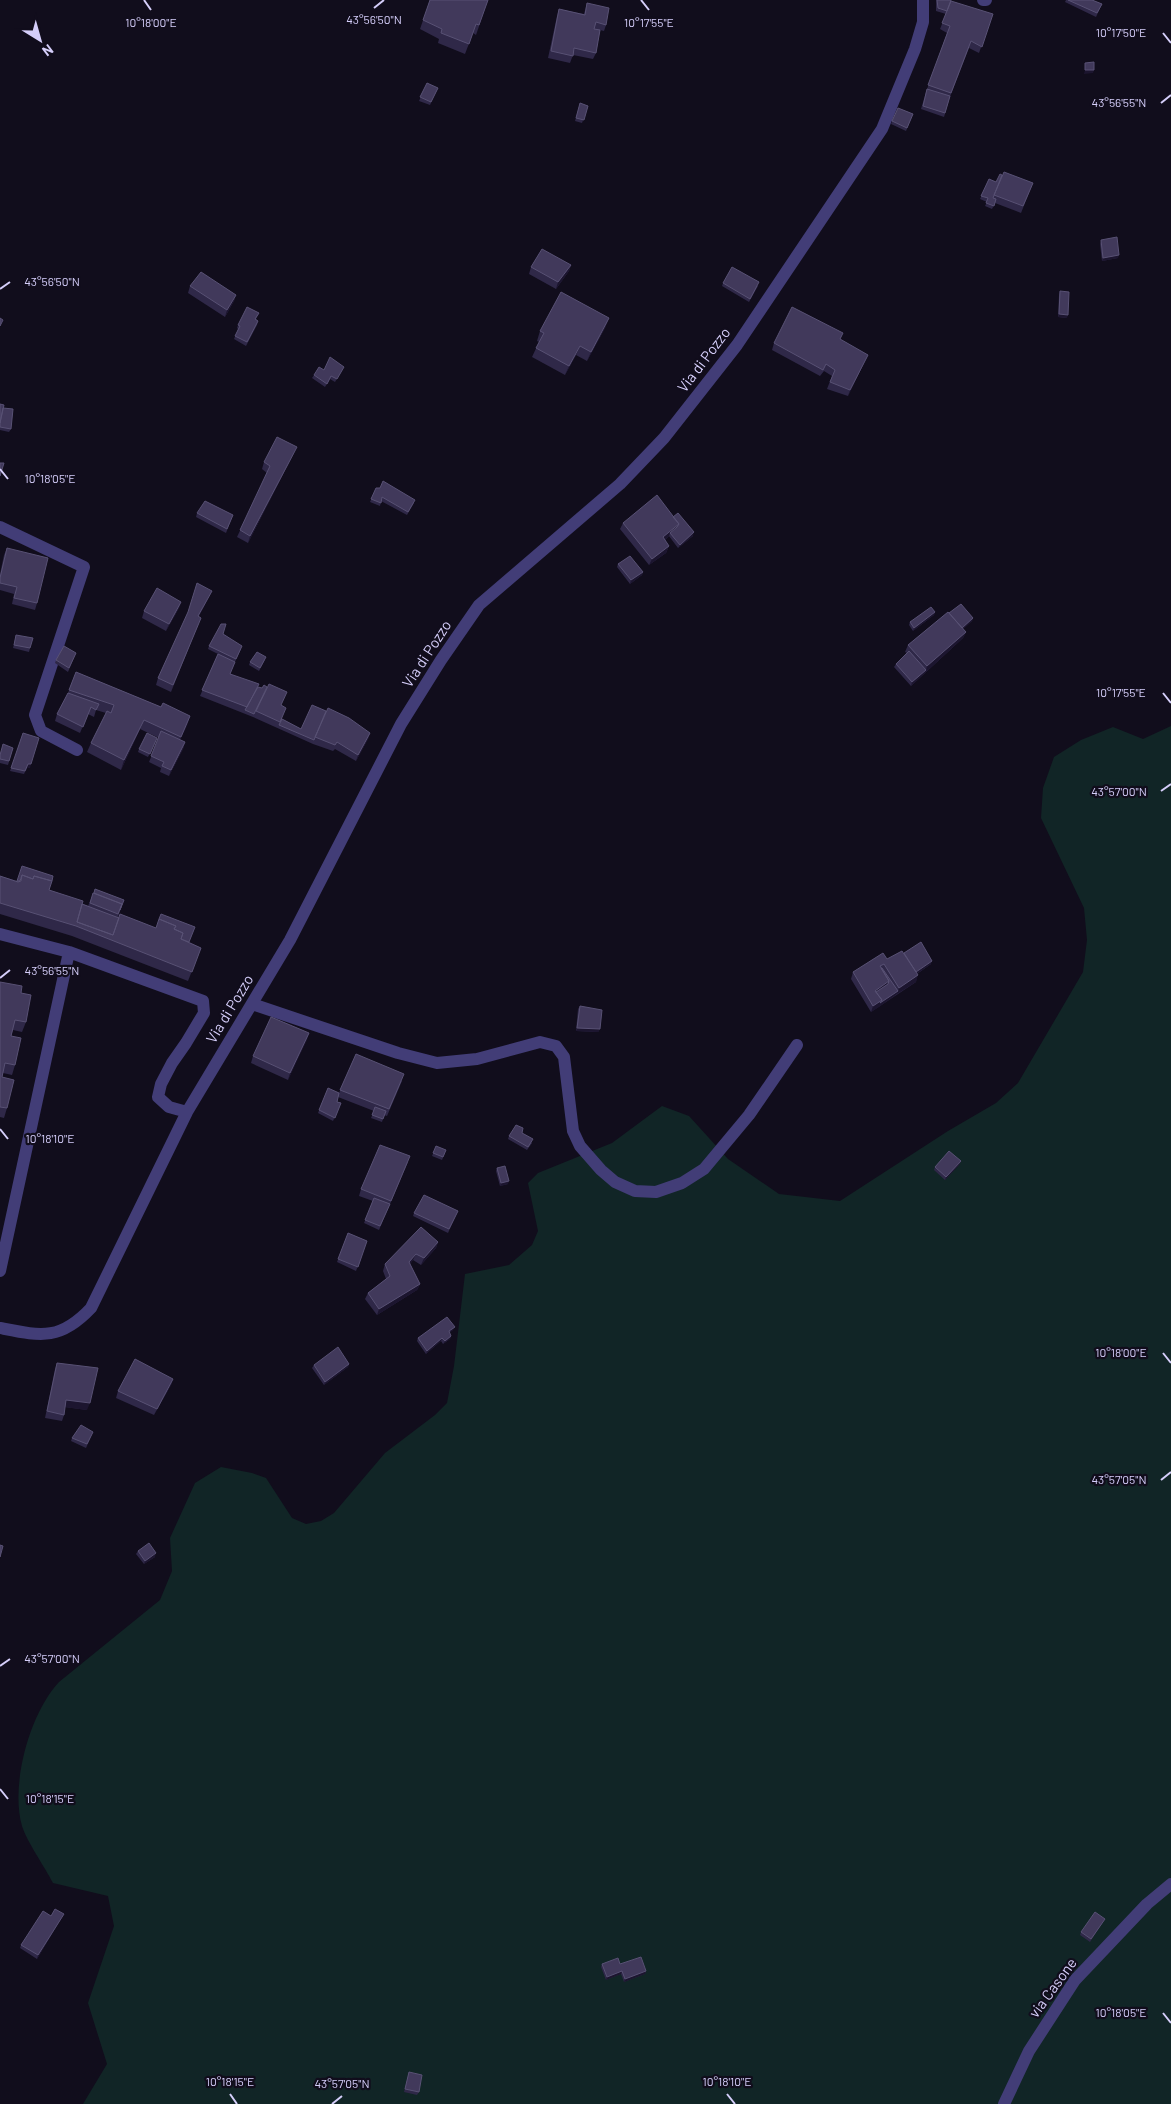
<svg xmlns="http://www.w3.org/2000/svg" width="1171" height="2104" viewBox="0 0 1171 2104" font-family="Barlow,sans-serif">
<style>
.green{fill:#112526}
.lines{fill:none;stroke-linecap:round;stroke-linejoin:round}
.minor{stroke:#423d77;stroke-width:12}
.tertiary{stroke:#423d77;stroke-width:12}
.wall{fill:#2f2848}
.shaded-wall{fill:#1c152f}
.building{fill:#41395b;stroke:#585174}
.ticks{fill:none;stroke:#d5cefa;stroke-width:2}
.labels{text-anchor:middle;stroke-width:4.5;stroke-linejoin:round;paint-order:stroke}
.street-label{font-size:15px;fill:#d5cefa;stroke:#110d1c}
.ticks-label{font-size:12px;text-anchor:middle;fill:#d5cefa;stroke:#110d1c;stroke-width:4.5;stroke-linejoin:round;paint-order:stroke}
</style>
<rect width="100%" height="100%" fill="#110d1c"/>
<path class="green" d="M1171 726V2104H83L107 2064 88 2003 114 1926 108 1896 53 1883C45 1867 27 1842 22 1826 10 1784 30 1713 59 1682L160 1600 172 1571 170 1538 195 1483 221 1467 252 1473 266 1478 292 1518 306 1524 321 1521 334 1513 385 1453 435 1415 447 1403 454 1366 465 1274 509 1265 532 1245 538 1231 528 1183 538 1173 612 1143 662 1106 689 1116 728 1159 779 1194 840 1201 948 1131 996 1103 1018 1083 1083 972 1087 940 1084 908 1041 818 1043 788 1054 757 1081 740 1113 727 1143 739Z"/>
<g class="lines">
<path class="minor" d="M983 0H986
M0 527 84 567 35 715 41 731 77 750
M0 934 69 952 203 1001 204 1013 186 1043 172 1063 161 1084 158 1097 169 1107 187 1112
M252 1004 398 1053 437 1063 477 1059 540 1042 556 1046 564 1057 573 1131 580 1146 601 1170 615 1182 635 1191 656 1192 682 1183 704 1169 749 1115 797 1045
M0 1271 69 952
M0 1328C41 1336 60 1341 91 1308L187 1112 290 940 401 724 441 660 479 605 620 484 664 438 737 345 882 129 915 49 923 22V0"/>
<path class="tertiary" d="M1004 2104 1029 2051 1075 1980 1147 1904 1171 1884"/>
</g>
<path class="wall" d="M430 0H488L476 35 473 33 465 54 438 43 439 39 420 29Z
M936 0H951L948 9 993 14 979 53 969 48 950 97 944 117 921 109 926 92 947 33 940 29 946 14 936 11Z
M1066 0H1092L1102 4 1096 17 1065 2Z
M587 3 606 25 604 31 600 30 596 53 593 59 573 55 570 63 548 58 557 16 559 9 584 14Z
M427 83 438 88 430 105 419 101Z
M580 103 588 106 582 123 575 121Z
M898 108 913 114 906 131 891 124Z
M1002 175 1033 183 1021 213 995 203 992 209 985 206 987 202 980 199 989 179 996 182Z
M1101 240 1118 258 1102 261 1100 244Z
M571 265 569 271 556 289 529 274 531 267Z
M723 283 758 286 749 302 722 286Z
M190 286 236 295 234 301 225 317 188 293Z
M1060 291 1067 318 1058 317 1059 295Z
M259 313 256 319 258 321 257 325 246 346 234 339 238 329 237 328 238 325Z
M609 318 605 328 587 361 576 355 565 375 532 357 539 342 537 341 540 331Z
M841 340 868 355 865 361 848 396 827 389 832 376 824 371 820 376 772 350 774 343Z
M324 370H342L335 382 330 379 325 387 312 378 314 375Z
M0 404 11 429 9 432 0 430Z
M294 453 248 543 237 537 267 473 262 469 264 462Z
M376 488 414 503 407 515 381 501 380 506 370 502Z
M197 513 233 515 226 533 196 517Z
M673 517 693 536 678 548 669 536 665 540 669 546 666 553 649 565 620 529 623 523Z
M7 548 37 603 35 610 12 604 14 594 0 590V574L4 555Z
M618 564 643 572 642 575 630 584 617 567Z
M209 597 199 616 198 625 171 692 156 685 158 678Z
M181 602 179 608 166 631 142 618 144 611Z
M935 612 934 615 913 631 909 625 910 622Z
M949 613 973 618 972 621 963 629 966 632 963 638 911 686 894 667 896 664 907 653 905 652 908 645Z
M223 634 241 649 235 662 230 674 257 687 282 706V719L301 729 370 733 368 739 356 761 335 749 333 751 313 744 253 717 200 696 218 654 208 649 209 646Z
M16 635 30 648 29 652 13 648Z
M76 653 68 672 55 663 56 660Z
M265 660 259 671 249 665 250 662Z
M76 672 161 707 190 716 180 740 185 742 183 749 169 776 160 772 161 768 149 762 159 738 140 729 121 770 87 752 91 743 106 713 96 710 94 717 88 714 80 733 55 721 57 714 68 693Z
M23 733 30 768H27L24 774 10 771Z
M156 741 148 757 138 752 139 749Z
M13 748 8 765 0 763V754Z
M0 876 49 890 88 906 95 889 124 900 118 917 189 942 201 948 188 981 72 936 0 914Z
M904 953 931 964 917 974 916 982 871 1012 851 979 853 972Z
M0 982 21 993 26 1022 22 1032 13 1030 11 1036 15 1065 12 1075 3 1073 2 1077 7 1108 4 1118 0 1117Z
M580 1006 600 1029 598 1032 576 1031 578 1009Z
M309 1033 288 1080 251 1063 253 1056Z
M356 1054 402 1081 387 1116 384 1115 382 1122 371 1118 374 1111 338 1097 337 1102 341 1103 333 1121 318 1113 328 1088 339 1093Z
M522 1133 532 1143 527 1150 508 1139 509 1136Z
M436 1146 446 1150 442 1160 432 1156Z
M961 1161 959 1165 945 1180 934 1170 935 1167Z
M408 1162 379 1230 364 1223 373 1201 359 1196 361 1189Z
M497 1168 508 1184 500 1186 496 1171Z
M458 1211 448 1233 413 1216 414 1213Z
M348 1233 367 1241 356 1271 337 1262Z
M438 1242 436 1248 421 1265 413 1260 410 1264 420 1284 417 1290 377 1315 365 1299 368 1293 386 1279 383 1271 385 1264Z
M453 1330 449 1333 451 1336 450 1339 443 1344 441 1341 426 1354 417 1341 418 1338Z
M57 1363 87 1410 65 1407 64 1415 62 1421 45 1418 55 1369Z
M349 1364 348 1367 324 1385 312 1368 314 1365Z
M173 1379 171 1385 154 1415 116 1398 118 1391Z
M93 1432 86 1448 71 1441 72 1438Z
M138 1551 155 1557 144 1564 136 1554Z
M64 1914 62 1917 37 1959 20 1948 21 1945 51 1916Z
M1105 1919 1103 1922 1090 1942 1080 1935 1081 1932Z
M602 1964H620L646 1971 645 1974 624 1982 621 1974 606 1980 601 1967Z
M409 2072 419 2092 417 2095 404 2092Z"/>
<path class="shaded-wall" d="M1085 70H1094L1093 73 1084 74Z
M1119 255 1118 258 1102 261 1103 258Z
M571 265 569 271 556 289 558 282Z
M236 295 234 301 225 317 227 310Z
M1059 314 1068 315 1067 318 1058 317Z
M609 318 605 328 587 361 591 352Z
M580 346 576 355 565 375 569 366Z
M868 355 865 361 848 396 850 390Z
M297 447 294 453 248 543 250 536Z
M679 524 676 530 670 533 669 536 660 544 663 537Z
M694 532 693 536 678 548 680 545Z
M669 546 666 553 649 565 652 559Z
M643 572 642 575 630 584 631 580Z
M212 591 209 597 196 622 198 616Z
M181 602 179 608 166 631 169 624Z
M935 612 934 615 913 631 914 628Z
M973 618 972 621 959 633 960 630Z
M966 632 963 638 911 686 912 682 926 670 927 666Z
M190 716 187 726 177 746 181 737Z
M144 720 140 729 121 770 124 760Z
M370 733 368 739 356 761 358 755Z
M185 742 183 749 169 776 171 770Z
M28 764H31L30 768H27L24 774Z
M932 961 931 964 912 977 913 973Z
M918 975 916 982 897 994 899 988Z
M889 981 887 987 875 996V991Z
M898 991 897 994 879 1007 880 1003Z
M882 1000 879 1007 871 1012 873 1006Z
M577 1028 600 1029 598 1032 576 1031Z
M309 1033 307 1040 288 1080 290 1073Z
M961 1161 959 1165 945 1180 946 1177Z
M509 1181 508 1184 500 1186 501 1183Z
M438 1242 436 1248 421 1265 424 1258Z
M416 1254 413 1260 407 1269 409 1262Z
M420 1284 417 1290 377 1315 379 1309Z
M455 1327 453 1330 447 1334 449 1331Z
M451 1336 450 1339 443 1344 445 1341Z
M442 1338 441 1341 426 1354 427 1351Z
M349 1364 348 1367 324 1385 325 1382Z
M173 1379 171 1385 154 1415 157 1409Z
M66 1400 90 1403 87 1410 64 1407Z
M156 1553 155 1557 144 1564 145 1561Z
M64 1914 62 1917 37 1959 38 1955Z
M622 1971 621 1974 606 1980 607 1977Z
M646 1971 645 1974 624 1982 625 1979Z"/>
<path class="building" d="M430 0H488L479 25 476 24 469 44 441 33 442 29 423 20Z
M937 0H951L947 11 938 8Z
M1068 0H1092L1102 4 1097 13Z
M951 1 993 14 982 47 971 41 951 93 928 85 950 26 942 23Z
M587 3 609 8 606 25 596 22 594 29 600 30 596 53 574 48 573 56 551 51 559 9 585 15Z
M1094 62V70H1085V63Z
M427 83 438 88 431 102 420 97Z
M927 89 950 96 945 113 923 106Z
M580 103 588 106 584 120 576 118Z
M898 108 913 114 907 128 892 121Z
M1004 172 1033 183 1023 206 994 195Z
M1000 174 1002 175 993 198 996 199 994 206 986 203 988 198 981 196 989 179 996 182Z
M1117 237 1119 255 1103 258 1101 240Z
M542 249 571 265 558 282 531 267Z
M732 267 759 282 750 299 723 283Z
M201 272 236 295 227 310 190 286Z
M1060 291 1069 292 1068 315 1059 314Z
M561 292 609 318 591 352 580 346 569 366 536 348 544 333 540 331Z
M247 307 259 313 255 319 258 321 247 342 235 336 240 326 238 325Z
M792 307 843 333 840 339 868 355 850 390 830 382 835 370 826 364 823 370 774 343Z
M0 318 3 320 0 326Z
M330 357 344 367 337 379 331 376 327 384 314 375 319 367 324 370Z
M0 404 4 405 0 423Z
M3 408 13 409 11 429 0 427V423Z
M277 437 297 447 250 536 240 530 270 466 264 462Z
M0 463H4L0 476Z
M383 481 415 500 408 512 382 497 381 503 371 499 376 488H380Z
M657 495 679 524 663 537 669 546 652 559 623 523Z
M205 501 233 515 227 529 197 513Z
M678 513 694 532 680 545 670 533 677 527 679 524 673 517Z
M7 548 48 558 37 603 14 598 17 587 0 583V578Z
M630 556 643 572 631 580 618 564Z
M197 583 212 591 198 616 201 618 173 685 158 678 188 612Z
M157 588 181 602 169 624 144 611Z
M961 604 973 618 962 628 949 613Z
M931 607 935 612 914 628 910 622Z
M948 612 966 632 927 666 908 645Z
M221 624H226L223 634 242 646 236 659 209 646Z
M16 635 33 638 30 648 14 645Z
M64 646 76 653 69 668 56 660Z
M909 651 926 670 912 682 896 664Z
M257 652 266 657 260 668 250 662Z
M218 654 235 662 230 674 259 684 247 707 202 690Z
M76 672 161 707 163 703 190 716 181 737 144 720 124 760 91 743 107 711 111 713 114 705 69 690Z
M269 684 287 692 281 705 286 708 280 722 256 711Z
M264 685 267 687 254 714 245 710 258 687 262 688Z
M68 693 99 704 96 710 91 707 83 727 57 714Z
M312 705 326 711 314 740 279 725 282 719 301 729Z
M328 708 349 718 370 733 358 755 337 742 335 745 315 737Z
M161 731 185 742 171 770 162 766 164 762 151 756Z
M23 733 39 738 31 764H28L25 771 11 768Z
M147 733 157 738 150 754 139 749Z
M3 744 13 748 9 761 0 759V755Z
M22 866 53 876 52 881 34 876 33 879 22 875 20 881H17Z
M22 875 33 879 34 876 52 881 49 890 83 901 77 922 113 935 120 914 156 928 159 919 176 926 174 929 183 933 181 939 201 948 192 972 76 926 0 903V876L18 882 21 881Z
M95 889 124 900 120 910 122 904 94 893Z
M93 893 122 904 118 914 90 903Z
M82 904 119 918 113 935 77 922Z
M161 914 195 927 189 942 181 939 183 933 174 929 176 926 159 919Z
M921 942 932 961 916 972 904 953Z
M902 951 918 975 899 988 884 964 880 966 889 981 875 991 882 1000 873 1006 853 972 883 953 887 959Z
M881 968H882L898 991 880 1003 882 1000 876 992 888 984 889 981Z
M0 982 22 986 21 993 31 995 26 1022 15 1020 11 1036 21 1038 15 1065 5 1063 2 1077 14 1080 7 1108 0 1107Z
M580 1006 602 1010 600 1029 577 1028Z
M271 1017 309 1033 290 1073 253 1056Z
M356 1054 404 1074 389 1109 340 1090Z
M328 1088 339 1093 337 1102 341 1103 335 1118 319 1110Z
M375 1107 386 1111 383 1119 372 1115Z
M516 1125 523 1128 522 1133 533 1139 528 1147 509 1136Z
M380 1145 410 1156 391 1201 361 1189Z
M436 1146 446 1150 443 1157 433 1153Z
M949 1151 961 1161 946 1177 935 1167Z
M505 1166 509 1181 501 1183 497 1168Z
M424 1195 458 1211 449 1229 414 1213Z
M374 1198 390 1204 380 1226 365 1220Z
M421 1227 438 1242 424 1258 416 1254 409 1262 420 1284 379 1309 368 1293 390 1276 385 1264Z
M348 1233 367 1241 358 1267 338 1259Z
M447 1317 455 1327 449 1331 451 1336 445 1341 442 1338 427 1351 418 1338Z
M338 1347 349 1364 325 1382 314 1365Z
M135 1359 173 1379 157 1409 118 1391Z
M57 1363 98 1368 90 1403 66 1400 64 1415 47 1411Z
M81 1425 93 1432 87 1444 72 1438Z
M149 1543 156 1553 145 1561 138 1551Z
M0 1545 3 1546 0 1557Z
M55 1909 64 1914 38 1955 21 1945 43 1911 51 1916Z
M1095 1912 1105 1919 1091 1939 1081 1932Z
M641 1957 646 1971 625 1979 622 1971 607 1977 602 1964 618 1958 620 1964Z
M409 2072 422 2075 419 2092 405 2089Z"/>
<path class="ticks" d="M144 0 151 10M641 0 649 10M374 8 384 0M1163 33 1171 43M1161 103 1171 95M0 289 10 282M0 469 8 479M1163 693 1171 703M1161 791 1171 784M0 978 10 970M0 1129 8 1139M1163 1353 1171 1363M1161 1480 1171 1472M0 1666 10 1659M0 1789 8 1799M1163 2013 1171 2023M230 2094 237 2104M727 2094 735 2104M332 2104 342 2096"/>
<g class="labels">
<g class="street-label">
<text transform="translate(704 360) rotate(-53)" y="5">Via di Pozzo</text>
<text transform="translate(427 654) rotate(-57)" y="5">Via di Pozzo</text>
<text transform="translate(230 1009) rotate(-59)" y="5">Via di Pozzo</text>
<text transform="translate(1053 1988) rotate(-54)" y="5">via Casone</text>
</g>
</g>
<g class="ticks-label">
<text x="374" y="24">43°56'50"N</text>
<text x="151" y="27">10°18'00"E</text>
<text x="649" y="27">10°17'55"E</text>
<text x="1121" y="37">10°17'50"E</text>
<text x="1119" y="107">43°56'55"N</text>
<text x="52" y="286">43°56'50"N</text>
<text x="50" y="483">10°18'05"E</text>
<text x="1121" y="697">10°17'55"E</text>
<text x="1119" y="796">43°57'00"N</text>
<text x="52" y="975">43°56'55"N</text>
<text x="50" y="1143">10°18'10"E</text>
<text x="1121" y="1357">10°18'00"E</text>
<text x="1119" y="1484">43°57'05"N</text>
<text x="52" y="1663">43°57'00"N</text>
<text x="50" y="1803">10°18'15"E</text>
<text x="1121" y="2017">10°18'05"E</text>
<text x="230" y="2086">10°18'15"E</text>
<text x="727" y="2086">10°18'10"E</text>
<text x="342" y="2088">43°57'05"N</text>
</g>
<g transform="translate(40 40) rotate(143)" stroke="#110d1c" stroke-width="4" paint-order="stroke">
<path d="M0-4L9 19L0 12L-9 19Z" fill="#d5cefa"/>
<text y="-8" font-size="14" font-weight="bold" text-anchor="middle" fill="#d5cefa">N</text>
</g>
</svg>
